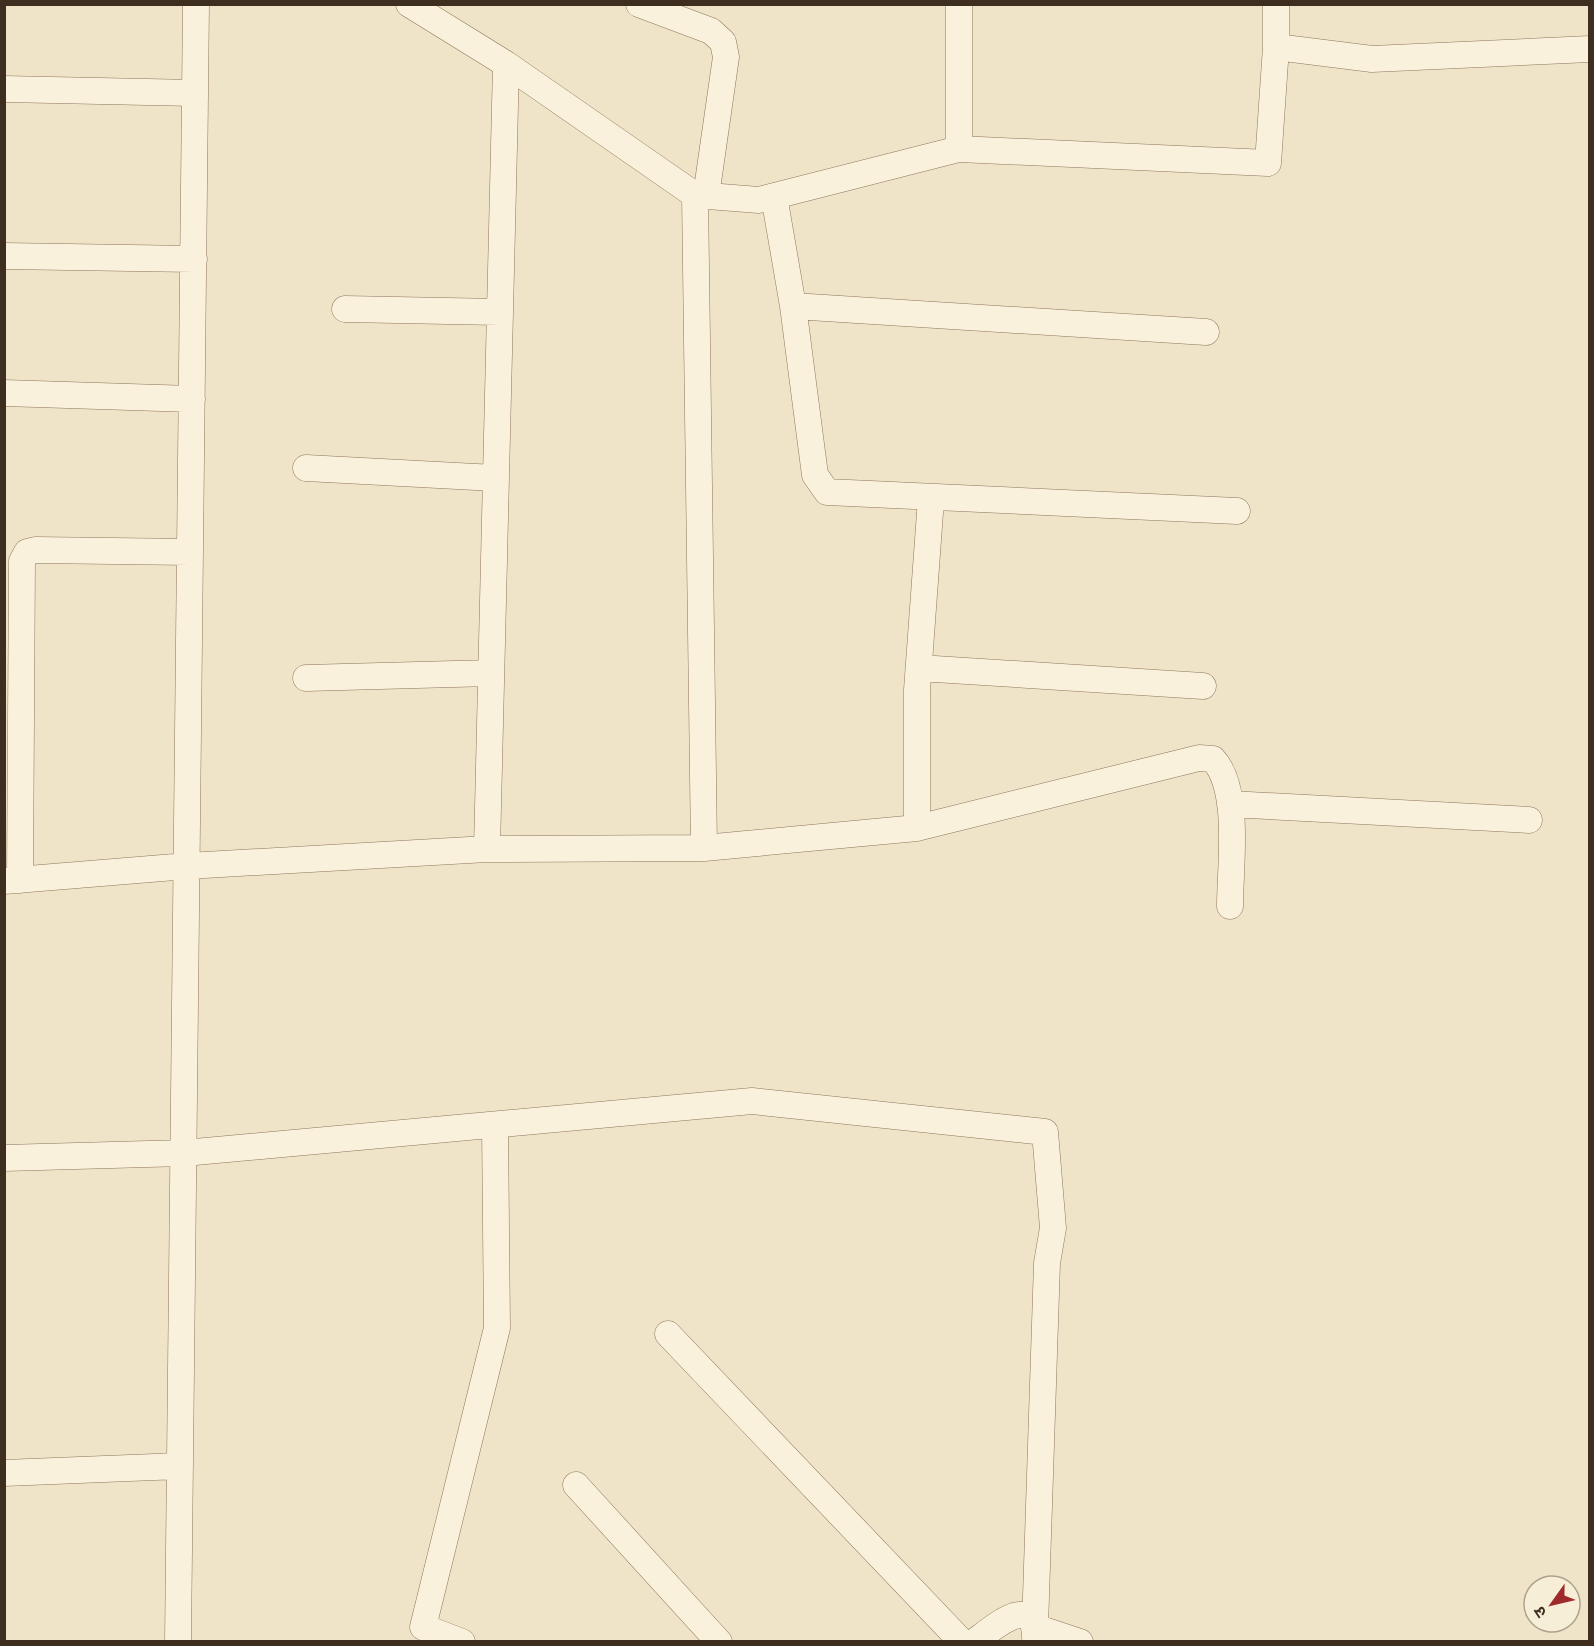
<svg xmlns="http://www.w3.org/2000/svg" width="1594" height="1646" viewBox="0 0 1594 1646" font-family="'Playfair Display','Noto Sans Devanagari',serif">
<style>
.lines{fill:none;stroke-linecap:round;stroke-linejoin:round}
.street-casing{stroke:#8d765c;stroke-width:27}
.street{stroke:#faf1dc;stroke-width:26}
</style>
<rect width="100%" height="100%" fill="#f0e4c8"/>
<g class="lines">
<defs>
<path id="street" d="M409 4 506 64 695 195 759 200 959 149 1268 163 1276 47 1372 59 1590 49
M639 4 711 31 723 42 726 57 706 196
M1276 4V47
M4 89 195 93
M959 149V4
M695 195 704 848
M774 196 793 306 815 475 827 492 1237 511
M4 256 194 259
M793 306 1206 332
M345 309 499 312
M4 393 192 399
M306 468 495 478
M919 668 1203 686
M306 678 491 673
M1230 804 1529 820
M917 828 1199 758 1213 759C1241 789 1230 866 1230 906
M487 849 506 64
M20 880 22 561 27 552 35 550 190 552
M4 881 187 866 487 849 704 848 917 828V690L931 499
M4 1158 184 1153 752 1101 1045 1132 1053 1228 1047 1263 1035 1627 1080 1642
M668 1334 962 1642
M4 1473 180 1466
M576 1485 719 1642
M178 1642 196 4
M462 1642 423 1627 497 1328 495 1125
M974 1642C992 1629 1035 1590 1035 1638"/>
</defs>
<use href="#street" class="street-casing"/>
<use href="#street" class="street"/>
</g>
<rect width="1594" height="1646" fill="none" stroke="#3d2e20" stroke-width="12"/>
<g transform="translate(1552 1604) rotate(236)"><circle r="28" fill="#f7eed8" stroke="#ada18e" stroke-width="1.5"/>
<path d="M0-4.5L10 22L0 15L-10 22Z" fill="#9e2a2b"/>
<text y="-9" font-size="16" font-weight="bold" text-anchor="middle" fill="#3d2e20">उ</text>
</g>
</svg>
